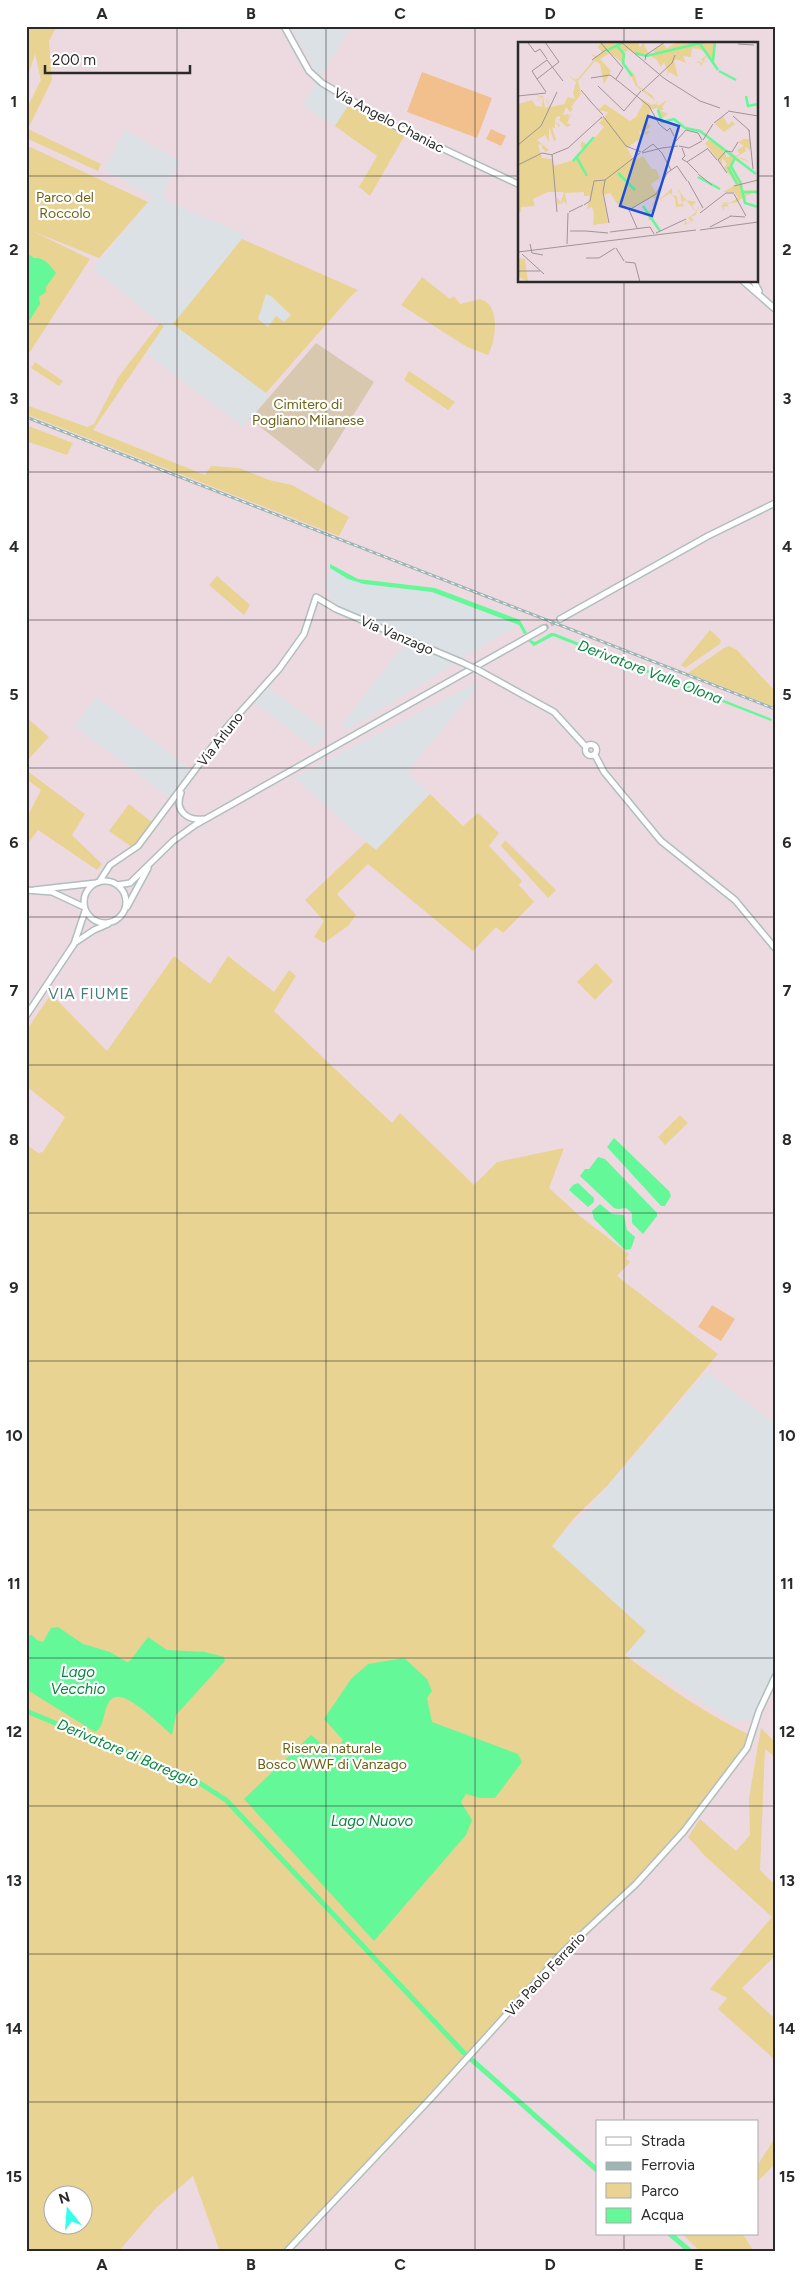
<svg xmlns="http://www.w3.org/2000/svg" width="801" height="2278" viewBox="0 0 801 2278" font-family="Figtree,sans-serif">
<style>
.industrial{fill:#dce1e5}
.green{fill:#e8d392;fill-rule:evenodd}
.cemetery{fill:#d8c8b0}
.pitch{fill:#f1c08d}
.water{fill:#64f899}
.lines{fill:none;stroke-linecap:round;stroke-linejoin:round}
.canal{stroke:#64f899;stroke-width:5}
.secondary-tunnel{stroke:#c6b7bc;stroke-width:5;stroke-dasharray:5 2.5;stroke-linecap:butt}
.secondary-casing{stroke:#aebfbd;stroke-width:8}
.secondary{stroke:#fff;stroke-width:5}
.rail-casing{stroke:#9db6b4;stroke-width:3}
.rail{stroke:#fff;stroke-width:1;stroke-dasharray:4;stroke-linecap:butt}
.secondary-bridge-casing{stroke:#aebfbd;stroke-width:8;stroke-linecap:butt}
.secondary-bridge{stroke:#fff;stroke-width:5}
.grid{fill:none;stroke:#2a2a2a;stroke-width:1;stroke-opacity:0.55}
.labels{text-anchor:middle;stroke-width:4.5;stroke-linejoin:round;paint-order:stroke}
.street-label{font-size:14px;fill:#2a2a2a;stroke:#fff}
.park-label{font-size:14px;fill:#6c6214;stroke:#fff}
.water-label{font-size:15px;font-style:italic;fill:#06873f;stroke:#fff}
.neighbourhood-label{font-size:15px;letter-spacing:1px;fill:#467e79;stroke:#fff}
.inset-river{fill:none;stroke:#64f899;stroke-width:2.5}
.inset-road{fill:none;stroke:#9f9498;stroke-width:1}
.view{fill:#1d4ed8;fill-opacity:0.15;stroke:#1d4ed8;stroke-width:2.5}
.inset-edge{fill:none;stroke:#2a2a2a;stroke-width:2.5}
.neatline{fill:none;stroke:#2a2a2a;stroke-width:2}
.grid-label{font-size:16px;text-anchor:middle;font-weight:bold;fill:#2a2a2a}
</style>
<rect width="100%" height="100%" fill="#eddae1"/>
<path class="industrial" d="M290 26H352L320 78Z
M318 81 351 101 335 126 302 105Z
M125 130 181 162 164 190 165 200 246 235 174 324 270 396 243 427 147 354 164 326 93 269 152 197 104 169Z
M266 294 271 296 291 316 284 323 268 327 258 319Z
M330 568 364 584 432 592 519 625 462 658 335 605 325 586Z
M407 641 455 664 347 730 341 725Z
M474 684 478 686 407 772 430 794 376 851 294 777Z
M268 687 328 732 314 748 253 702Z
M97 697 190 769 169 797 74 726Z
M707 1371 775 1424V1669L751 1719 736 1722 723 1716 624 1652 552 1547 570 1525 585 1513Z"/>
<path class="green" d="M26 26H57L49 41 52 80 28 129 101 164 98 171 26 138V110L41 80 35 54 26 83Z
M349 104 405 135 370 196 359 187 377 156 335 126Z
M26 145 148 202 99 258 32 231 90 259 26 358Z
M242 239 358 290 351 296 266 393 173 324ZM266 294 271 296 291 315 284 322 276 316 268 327 258 319Z
M422 277 450 299 454 296 460 304 480 299C501 304 496 341 488 355L467 347 401 305Z
M160 323 164 326 93 430 205 475 211 466 239 468 269 480 292 485 349 517 339 536 26 414V405L87 427 94 424 119 376Z
M35 362 63 381 59 386 31 368Z
M409 371 455 402 448 410 404 380Z
M26 425 73 443 67 455 26 441Z
M217 576 250 605 244 615 209 585Z
M710 630 721 640 720 644 685 668 681 665Z
M729 646 737 650 775 691V707L688 673 724 648Z
M26 717 49 737 26 762Z
M26 770 85 814 72 835 102 864 97 870 38 830 26 846V819L41 790 26 779Z
M430 794 463 826 478 813 499 833 489 846 522 881 519 885 534 902 503 933 496 927 473 951 368 864 337 894 356 915 348 926 324 943 314 937 324 921 305 900 366 842 376 850Z
M129 804 153 823 133 848 109 831Z
M505 840 556 890 548 898 501 846Z
M174 956 210 984 228 956 274 992 289 970 296 976 274 1011 392 1123 400 1113 474 1185 497 1162 564 1148 549 1188 581 1217 629 1254 626 1258 630 1262 617 1276 718 1354 607 1486 575 1517 552 1546 646 1631 625 1655C666 1686 706 1714 752 1736L732 1769 648 1872 584 1933 285 2252H220L193 2176 157 2207 118 2252H26V1144L38 1153 43 1152 65 1117 26 1086V1031L51 994 107 1051ZM52 2196H82V2226H52Z
M596 963 613 981 595 1000 577 982Z
M680 1115 688 1123 665 1145 658 1137Z
M761 1728 775 1742V1757L765 1749 760 1870 775 1885V1956L742 1988 775 2019V2060L718 2009 727 1998 710 1989 772 1917 705 1856 688 1837 700 1819 736 1851 750 1835 749 1798Z
M775 2138V2164L757 2182V2166Z
M682 2234H743L754 2252H701Z"/>
<path class="cemetery" d="M316 343 374 382 318 472 250 419Z"/>
<path class="pitch" d="M422 72 492 98 477 138 407 112Z
M491 129 506 136 501 146 486 139Z
M712 1305 735 1319 721 1341 698 1327Z"/>
<path class="water" d="M26 252 34 258C44 257 50 265 56 273L46 287V292L39 297 40 304 26 326Z
M330 564 358 579 435 588 520 620 527 633 524 634 519 625 432 592 364 584 348 579 330 568Z
M551 633H554L772 719 771 721 553 636 534 646 528 641 531 640 535 642Z
M614 1138 669 1191 671 1196 665 1206H661L607 1147Z
M598 1157 605 1159 657 1213V1216L643 1234 632 1223V1213L626 1208 618 1209 614 1208 580 1176 585 1169H589Z
M578 1183 594 1198V1202L588 1207 569 1190 573 1185Z
M600 1204 612 1214 624 1215 627 1230 635 1237 631 1249 625 1250 594 1219 592 1211Z
M58 1627 83 1644 110 1652 127 1662 130 1661 148 1637 167 1650 205 1652 224 1657 225 1661 176 1715 172 1735C162 1726 128 1693 116 1697 109 1698 107 1706 105 1712 103 1719 102 1729 95 1732L26 1689V1636L32 1635 37 1640 43 1642 51 1628Z
M404 1658 427 1679 432 1691 427 1698 432 1722 518 1754 522 1762 495 1798H480L466 1794 461 1802 472 1820 466 1835 374 1941 244 1799 311 1735 333 1753 343 1740 324 1719 351 1679 368 1664Z"/>
<g class="lines">
<path class="canal" d="M26 1711 198 1782 226 1800
M228 1802 377 1961
M380 1964 464 2053
M472 2060 531 2112
M533 2114 597 2170
M670 2234 691 2252"/>
<path class="secondary-tunnel" d="M544 628 560 619"/>
<defs>
<path id="secondary" d="M284 26 309 71 322 83 395 126 520 185
M743 281 775 309
M754 282 759 291
M560 619 708 536 775 503
M478 670 554 712 586 747
M585.5 750a5.5 5.5 0 1 1 11 0a5.5 5.5 0 1 1-11 0Z
M595 755 604 772 661 841 735 900 775 948
M181 793C174 810 187 821 203 819
M84 902a21 21 0 1 1 42 0a21 21 0 1 1-42 0Z
M99 882 110 865 138 846 227 727 279 669 304 634 316 597 336 609 461 662
M117 885 130 883 173 841 195 825 544 628
M26 890 52 892 84 907
M34 890 96 883
M127 907 148 868
M76 942 94 930 108 924
M26 1016 74 944 85 911
M286 2252 432 2097 564 1951 636 1884 684 1831 747 1748 759 1711 775 1677"/>
</defs>
<use href="#secondary" class="secondary-casing"/>
<use href="#secondary" class="secondary"/>
<defs>
<path id="rail" d="M26 417 775 709"/>
</defs>
<use href="#rail" class="rail-casing"/>
<use href="#rail" class="rail"/>
<defs>
<path id="secondary-bridge" d="M461 662 478 670"/>
</defs>
<use href="#secondary-bridge" class="secondary-bridge-casing"/>
<use href="#secondary-bridge" class="secondary-bridge"/>
</g>
<path class="grid" d="M177 26V2252M326 26V2252M475 26V2252M624 26V44M26 176H520M757 176H775M624 281V2122M26 324H775M26 472H775M26 620H775M26 768H775M26 917H775M26 1065H775M26 1213H775M26 1361H775M26 1510H775M26 1658H775M26 1806H775M26 1954H775M26 2102H775M624 2234V2252"/>
<g class="labels">
<g class="street-label">
<text transform="translate(389 120) rotate(28)" y="5">Via Angelo Chaniac</text>
<text transform="translate(397 635) rotate(23)" y="5">Via Vanzago</text>
<text transform="translate(220 739) rotate(-52)" y="5">Via Arluno</text>
<text transform="translate(545 1974) rotate(-47)" y="5">Via Paolo Ferrario</text>
</g>
<g class="park-label">
<text x="65" y="202">Parco del<tspan x="65" dy="16">Roccolo</tspan></text>
<text x="308" y="409">Cimitero di<tspan x="308" dy="16">Pogliano Milanese</tspan></text>
<text x="332" y="1753">Riserva naturale<tspan x="332" dy="16">Bosco WWF di Vanzago</tspan></text>
</g>
<g class="water-label">
<text transform="translate(650 672) rotate(21)" y="5">Derivatore Valle Olona</text>
<text x="78" y="1677">Lago<tspan x="78" dy="17">Vecchio</tspan></text>
<text transform="translate(128 1753) rotate(23)" y="5">Derivatore di Bareggio</text>
<text x="372" y="1826">Lago Nuovo</text>
</g>
<g class="neighbourhood-label">
<text x="89" y="999">VIA FIUME</text>
</g>
</g>
<g transform="translate(518 42)">
<rect width="240" height="240" fill="#eddae1"/>
<path d="M83 0H120L122 6 125 0 131 13 137 11 135 8 145 2 149 6 159 0H198L195 15V18L200 26V28L198 23 194 27 197 23 189 14 186 18 191 21 186 19 183 24 181 20 177 22 181 19 184 21 185 18H182L189 13 184 8 174 6 173 15 165 14 168 21 158 17 156 19 160 35 151 30 147 37 150 30 146 20 143 25 138 17 132 14H122L111 8 105 11 107 23 116 32 120 44 134 53 140 64 149 58 144 65 146 68H141L150 72 143 77 139 66 133 67 129 80 133 84 126 90 132 89 128 93 137 99 120 88 124 95 113 103 115 106 113 103 109 106 117 120 120 114 121 117 125 114 134 127H138L142 136 133 142 142 157 154 146V153L159 154 160 162H164L162 150 156 152 161 150 159 146 168 158 178 160 174 164 178 169 180 165H181V169L180 165 178 173 172 175 176 178 166 183 168 178 169 181 173 179 170 176 178 170 168 158 164 160 166 164 158 165 157 156 152 151 143 157 145 161 142 157 135 162 139 166 132 171 134 176 131 179 129 170 136 166 134 162 137 159 135 155 111 168V163L103 167 92 151 85 153 90 181 75 183 76 172 74 165 69 167 72 154H66V150L47 151 49 163 45 158 44 163 42 160 40 164 39 156 43 160 46 150H30L15 157 17 164 3 165V170L0 169V62L14 58 18 64 24 65 25 55 18 60 23 55 15 53 25 54 27 66 32 64 28 59V57L33 65 46 62 50 55 57 57 55 51 58 40 50 33 59 39 57 36 60 37 77 16 73 12 79 14 84 10 80 5ZM92 11 106 22 104 24 109 26 118 44 140 61 134 63 122 56 125 62 118 75 112 79 87 62 80 68 90 70 86 76 81 74 84 78 81 81 86 85 70 104 64 99 62 104 66 108 55 118 36 124 34 117 24 116 20 103 24 102V106L28 110 31 108 19 98 27 93 31 100V85L36 99 38 98 34 85 37 86V80L41 85 39 90 42 83 37 80 38 75 42 74V78L39 76 49 85 53 83 49 81 54 71 50 76 51 72 45 73 48 65 52 70 55 67 53 65 63 52 60 39 77 19 82 22 86 42 93 29 82 17ZM205 74 210 83 214 79 217 82 206 90 197 82ZM226 97H232V108L227 105 228 109 219 115 227 117 231 120 218 115V117H219L222 118 225 121 219 117 220 120 217 118 213 125 225 142 224 149 240 148 228 154V162L224 156 219 160 209 162 211 165 206 164V169L203 163 207 162 203 160 212 161 220 156 216 150H205L219 142 206 126 209 122 204 116V123L187 101 191 98 207 107 208 115 215 114 213 110 218 114 222 112 219 108 226 104 220 100ZM0 216 7 217 10 240 0 234Z" fill="#e8d392" fill-rule="evenodd"/>
<path class="inset-river" d="M182 2 200 28M99 4 106 12 105 21 114 34M88 9 104 1M117 11 128 14 187 0M195 19 197 0M201 29 218 38M228 54 230 64 240 62M140 68 144 80 156 77 167 86 182 89 238 132M59 116 69 134M217 116 213 124 222 140 227 161 240 165M55 119 76 95M210 125 219 142M100 131 117 148M180 135 202 147M224 150H240M125 164 142 189"/>
<path class="inset-road" d="M27 0 41 20M82 0 105 26 98 37M103 0 147 37 182 59M10 1 17 10 22 7 29 17M220 2 236 3M29 18 45 39M74 18 89 7M127 18 128 13 147 0M73 36 92 33 100 39 131 64 141 82 149 89 152 86 156 94M19 37 14 29 29 18M19 37 41 20M19 37 28 50M80 44 106 69 123 49M63 48 73 60M124 49 154 21 157 13M0 54 28 51M182 59 202 66M73 60 85 73M210 69 240 74M85 74 108 104 123 110M215 74 232 89M196 81 210 70M231 88 235 127M185 98 195 82M158 99 168 88 180 91 184 98M0 103 23 84 39 50M161 104 171 106 184 99M144 106 160 104M164 106 167 114 164 117 169 120M189 106 199 118M124 110 135 102 144 111M124 111 144 106M144 111 153 128M34 112 39 170M35 112 50 106 84 75M200 118 208 109 214 110 220 100M200 118 209 131M169 120 189 107M169 120 180 131M0 123 24 111 35 113M180 132 194 143M87 138 122 111M87 138 85 150 91 181M170 139 185 166M216 144 240 138M216 152 228 174M66 163 72 159 76 139 87 138M51 170 65 163M182 171 208 151H216M212 174 227 175M192 185 213 174M119 186 111 168 138 152 149 131 159 124 169 139M182 188 240 180M52 189H68M68 189 90 191M92 190 132 185 136 192M138 191 168 177M12 202 14 211 25 213M49 202 50 171M98 206 106 219M0 210 178 188M4 212 26 232M68 216H81L97 206M107 220 117 221 122 240M0 229H22"/>
<path class="view" d="M130 74 161 84 134 174 102 164Z"/>
<rect width="240" height="240" class="inset-edge"/>
</g>
<rect width="801" height="2278" fill="none" stroke="#ffffff" stroke-width="55"/>
<rect x="596" y="2120" width="162" height="115" fill="#ffffff" stroke="#aaaaaa"/>
<rect x="606" y="2137" width="25" height="8" fill="#ffffff" stroke="#aaaaaa"/>
<text x="641" y="2146" font-size="15" fill="#2a2a2a">Strada</text>
<rect x="606" y="2162" width="25" height="8" fill="#9db6b4" stroke="#aaaaaa"/>
<text x="641" y="2170" font-size="15" fill="#2a2a2a">Ferrovia</text>
<rect x="606" y="2183" width="25" height="15" fill="#e8d392" stroke="#aaaaaa"/>
<text x="641" y="2196" font-size="15" fill="#2a2a2a">Parco</text>
<rect x="606" y="2208" width="25" height="15" fill="#64f899" stroke="#aaaaaa"/>
<text x="641" y="2220" font-size="15" fill="#2a2a2a">Acqua</text>
<g transform="translate(68 2210) rotate(343)"><circle r="24" fill="#ffffff" stroke="#aaaaaa"/>
<path d="M0-4L9 19L0 12L-9 19Z" fill="#35ffec"/>
<text y="-8" font-size="14" font-weight="bold" text-anchor="middle" fill="#2a2a2a">N</text>
</g>
<path d="M45 65v8h145v-8" fill="none" stroke="#2a2a2a" stroke-width="2.5"/>
<text x="52" y="65" font-size="15" fill="#2a2a2a" stroke="#ffffff" stroke-width="4" paint-order="stroke">200 m</text>
<rect x="28" y="28" width="746" height="2222" class="neatline"/>
<g class="grid-label">
<text x="102" y="19">A</text>
<text x="251" y="19">B</text>
<text x="400" y="19">C</text>
<text x="550" y="19">D</text>
<text x="699" y="19">E</text>
<text x="14" y="107">1</text>
<text x="787" y="107">1</text>
<text x="14" y="255">2</text>
<text x="787" y="255">2</text>
<text x="14" y="404">3</text>
<text x="787" y="404">3</text>
<text x="14" y="552">4</text>
<text x="787" y="552">4</text>
<text x="14" y="700">5</text>
<text x="787" y="700">5</text>
<text x="14" y="848">6</text>
<text x="787" y="848">6</text>
<text x="14" y="996">7</text>
<text x="787" y="996">7</text>
<text x="14" y="1145">8</text>
<text x="787" y="1145">8</text>
<text x="14" y="1293">9</text>
<text x="787" y="1293">9</text>
<text x="14" y="1441">10</text>
<text x="787" y="1441">10</text>
<text x="14" y="1589">11</text>
<text x="787" y="1589">11</text>
<text x="14" y="1737">12</text>
<text x="787" y="1737">12</text>
<text x="14" y="1886">13</text>
<text x="787" y="1886">13</text>
<text x="14" y="2034">14</text>
<text x="787" y="2034">14</text>
<text x="14" y="2182">15</text>
<text x="787" y="2182">15</text>
<text x="102" y="2270">A</text>
<text x="251" y="2270">B</text>
<text x="400" y="2270">C</text>
<text x="550" y="2270">D</text>
<text x="699" y="2270">E</text>
</g>
</svg>
